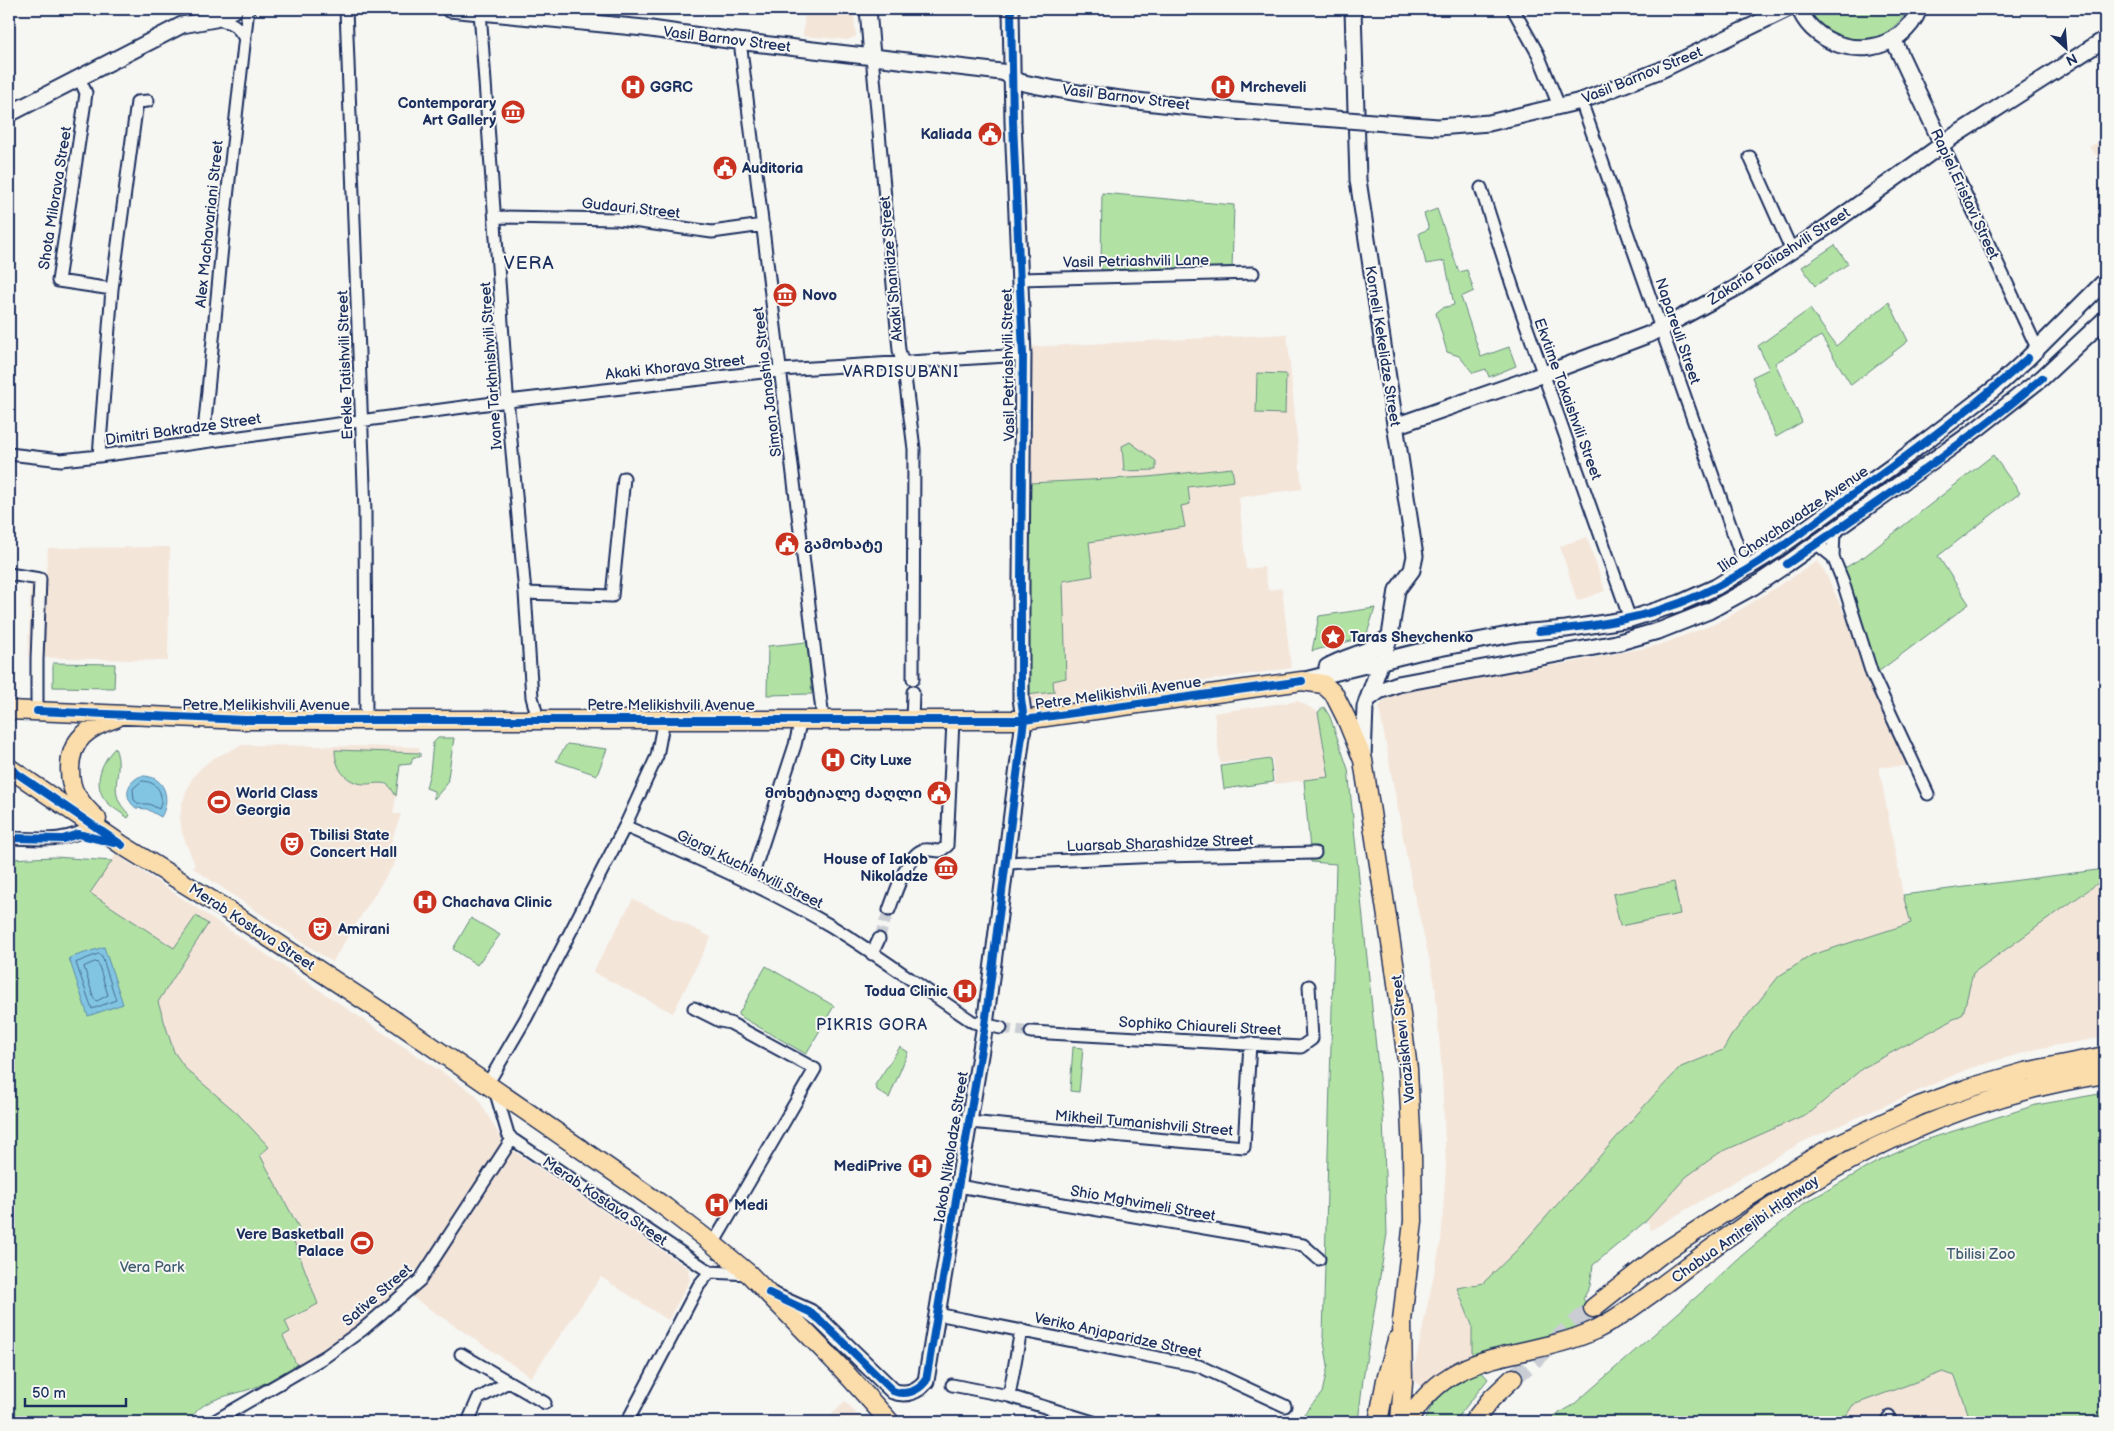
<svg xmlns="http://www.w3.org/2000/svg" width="2114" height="1431" viewBox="0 0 2114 1431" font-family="'Balsamiq Sans','Noto Sans Georgian',sans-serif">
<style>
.built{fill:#f4e5d9}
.green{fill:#b1e2a3;stroke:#668880}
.water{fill:#82c5e3;stroke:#5989ae}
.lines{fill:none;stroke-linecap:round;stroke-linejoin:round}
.shore{stroke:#446b93;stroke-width:1}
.street-tunnel{stroke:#caced4;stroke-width:11;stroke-dasharray:11 5.5;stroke-linecap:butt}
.primary-tunnel{stroke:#caced4;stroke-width:18;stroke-dasharray:18 9;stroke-linecap:butt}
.street-casing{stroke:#1b2f5e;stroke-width:15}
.secondary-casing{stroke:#1b2f5e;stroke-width:19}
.primary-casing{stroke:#1b2f5e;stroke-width:21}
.street{stroke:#f6f6f2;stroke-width:11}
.secondary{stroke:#f6f6f2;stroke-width:15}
.primary{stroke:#fbdcab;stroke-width:18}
.secondary-bridge-casing{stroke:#1b2f5e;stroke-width:19;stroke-linecap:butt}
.secondary-bridge{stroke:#f6f6f2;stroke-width:15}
.cycleway-casing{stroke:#f6f6f2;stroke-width:11}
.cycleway{stroke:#0057b8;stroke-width:8}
.labels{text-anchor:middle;stroke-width:4;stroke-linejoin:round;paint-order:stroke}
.street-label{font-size:15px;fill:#1b2f5e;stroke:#f6f6f2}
.poi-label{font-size:15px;font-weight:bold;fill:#1b2f5e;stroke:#f6f6f2;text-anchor:start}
.park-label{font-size:15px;fill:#405c6f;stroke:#f6f6f2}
.neighbourhood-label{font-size:16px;letter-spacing:1px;fill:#1b2f5e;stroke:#f6f6f2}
.quarter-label{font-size:18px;letter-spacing:1px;fill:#1b2f5e;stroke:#f6f6f2}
</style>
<rect width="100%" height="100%" fill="#f6f6f2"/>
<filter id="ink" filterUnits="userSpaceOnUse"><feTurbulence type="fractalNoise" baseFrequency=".02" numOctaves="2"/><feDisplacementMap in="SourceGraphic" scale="10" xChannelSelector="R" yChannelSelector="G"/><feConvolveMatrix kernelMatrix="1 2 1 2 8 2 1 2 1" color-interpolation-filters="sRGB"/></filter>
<g filter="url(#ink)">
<path class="built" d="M805 9H853L856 36 848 40 803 36Z
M2105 138V160L2103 162 2089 147Z
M1287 334 1302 489 1239 497 1246 569 1264 567 1268 590 1282 588 1291 668 1028 706 1025 703 1031 435 1029 347Z
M1587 537 1605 591 1577 601 1560 546Z
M170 547 168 661 28 657 31 575 46 574 48 548Z
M1818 561 1826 574 1872 674 1906 766 1879 767 1903 895 1911 923 1812 955 1731 1036 1723 1050 1681 1067 1654 1095 1516 1251 1483 1284 1457 1288 1472 1325V1355L1441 1372 1422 1388 1412 1379 1441 1241 1446 1167 1442 1075 1435 984 1411 880 1379 707 1388 696 1401 690 1419 686 1574 662 1659 645 1712 625 1735 613Z
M1298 701 1318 712 1329 777 1275 784 1272 758 1220 763 1214 713Z
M242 745 419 747V753L335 751 364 784 380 783 391 787 396 796 393 814H401L387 853 397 859 332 962 193 868 195 865 182 833 180 817 182 804 186 792 193 777 201 768 212 759Z
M116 854 476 1095 505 1145 688 1268 690 1280 668 1320 601 1277 531 1377 403 1291 356 1333 298 1368 283 1335 285 1321 318 1303 292 1236 299 1228 260 1155 269 1147 237 1113 186 1069 174 1052 158 1001 208 924 196 916 174 949 90 893Z
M2105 878V1037L2041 1048 1970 1068 1802 1142 1651 1230 1647 1220 1686 1177 1719 1153 1811 1112 1863 1068 1963 1014 1973 973Z
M633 899 711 937 673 1013 593 972Z
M1943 1372 1955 1376 1971 1422H1842L1853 1405Z
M845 1401 864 1422H825Z"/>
<path class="green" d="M1809 9H1908C1891 40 1855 49 1826 29 1819 25 1812 17 1809 9Z
M1102 193 1234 205 1232 270H1101Z
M1437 209 1459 272 1467 270 1474 291 1461 297 1481 357 1509 347 1516 366 1489 377 1486 369 1473 373 1459 356 1447 352 1436 313 1442 308 1454 305 1445 261 1426 264 1419 233 1429 229 1424 214Z
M1835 245 1848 264 1815 286 1802 267Z
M1889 302 1908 341 1851 385 1821 336 1775 363 1802 422 1776 437 1752 377 1769 369 1758 346 1810 309 1836 346Z
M1257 373 1286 374 1285 414 1256 413Z
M1130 442 1156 461V470L1124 471 1122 446Z
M1993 455 2020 493 1938 556 1969 604 1874 675 1843 569 1865 556Z
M1232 468 1234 481 1188 487 1190 504 1181 506 1185 527 1089 542 1093 576 1063 581 1066 678 1053 681 1054 692 1026 695 1030 483 1148 477Z
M1375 608 1366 637 1312 651 1319 616Z
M807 642 812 694 767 695 768 646Z
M53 663 115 664 114 688 53 687Z
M1324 707 1330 717 1348 769 1383 1117 1387 1234 1363 1379 1358 1422H1297L1322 1393 1328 1365 1323 1337 1336 864 1311 862 1304 780 1329 777 1318 712Z
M438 738H454L447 784 434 799V791L426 788 430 772 433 743Z
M567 744 607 749 597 775 556 761Z
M115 748C126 774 103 791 130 815L128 818C122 813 114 809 109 804 91 788 100 763 115 748Z
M335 750 420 753V757H413L411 764 400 765 396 796C393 792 391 786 386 784 380 782 373 784 366 784 346 784 335 768 335 750Z
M1270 759 1273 782 1224 789 1221 766Z
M55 857 112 861 90 893 174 948 196 916 208 924 158 1002 174 1052 186 1069 237 1113 269 1147 260 1155 299 1228 292 1236 318 1304 285 1321 290 1332 283 1336 298 1368C284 1374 270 1381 256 1387 234 1396 199 1397 190 1422H9V859Z
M2105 869V878L1973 973 1963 1014 1863 1068 1811 1112 1719 1153 1686 1177 1647 1220 1593 1265 1590 1286 1583 1299 1601 1317C1569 1338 1510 1348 1472 1355V1325L1457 1288 1483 1283 1516 1251 1654 1095 1681 1067 1723 1050 1731 1036 1779 976 1812 955 1911 923 1903 895Z
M1674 882 1680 914 1620 926 1613 894Z
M471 918 500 935 477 965 453 949Z
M766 966 834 1006 806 1054 738 1015Z
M900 1047 908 1052 889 1098 877 1090 875 1085Z
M1073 1047 1083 1048 1079 1092 1070 1091Z
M2105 1093V1422H1971L1955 1376 1943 1372 1853 1405 1842 1422H1543L1572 1406 1711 1284 1740 1257 1805 1203 1875 1163 1922 1141 2036 1105Z
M1480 1370 1488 1379 1454 1422H1424C1434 1395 1455 1382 1480 1370Z"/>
<path class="water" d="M141 776C166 775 171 800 161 817L147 809 136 808C123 798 126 782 141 776Z
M104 947 123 1004 88 1016 69 958Z"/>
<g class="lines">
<path class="shore" d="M142 781C158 781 165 795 159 809L149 804H139L134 800 133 789Z
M99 954 102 956 116 1000 92 1009 76 963Z
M95 962 98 963 108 995 97 1001 94 999 84 967Z"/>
<path class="street-tunnel" d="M879 939 889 910
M1001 1028 1031 1032"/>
<path class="primary-tunnel" d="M1513 1378 1593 1308"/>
<defs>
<path id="street" d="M346 9 365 512 366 720
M1513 9 1538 54 1559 106
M480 11 508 408 525 593 532 697 538 719
M215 19C230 21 238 25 245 39
M740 41 823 719
M872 56 899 350 904 369 914 449 913 679
M79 78 86 93 84 108 58 281 112 289
M1581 101 1746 570
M1942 144 2037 348
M1750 157 1792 251
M1481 188 1512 285 1630 619
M495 217 618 219 712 232 763 225
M1020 279 1253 273
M203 442 225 216 248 9
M9 454 61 460 99 456 508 401 780 370 1023 355
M99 456 112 289 137 102 148 101
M1817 544 1833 557 1842 579 1872 674 1928 794
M1833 557 1834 531
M9 574 40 579 37 660V711
M525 593 612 596 624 478
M912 721 913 692
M625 826C695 858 765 887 831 926 880 956 926 991 973 1022L1001 1028
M9 838C44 839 62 843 94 826
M1007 863 1160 856 1315 853
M750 883 795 745 801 719
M889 910C895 895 907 853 924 850 929 849 935 851 940 851L947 846 953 721
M872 954 879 939
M694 1008 720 1021 730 1023 815 1069 713 1244
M1031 1032 1301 1047 1312 1039 1309 986
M488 1083 526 1018 625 826 657 756 664 719
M495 1090 508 1134 512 1139 710 1272 749 1274
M969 1122 1244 1147 1250 1043
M958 1186 1303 1245 1319 1259
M937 1314 1199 1366 1285 1406
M461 1354 545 1403
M952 1385 1009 1396 1093 1422
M1009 1396 1021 1330
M213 1422 326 1356 362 1330 420 1280 512 1139
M468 1422 478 1399 508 1382
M627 1422 699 1285 710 1272
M1886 1422 1889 1417"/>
<path id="secondary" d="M449 9 644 28 728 40 1001 72C1008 73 1015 81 1024 83 1046 88 1069 91 1091 95 1167 106 1245 112 1322 118
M868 9 872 56
M1353 9 1358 180 1415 556 1412 570 1397 590 1390 636 1365 707 1363 757
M1800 9C1802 16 1807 23 1812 28 1844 60 1902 53 1919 9
M1893 39 1942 144
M9 114 182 25 215 19 235 9
M1386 123 1438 127 1489 123 1581 101 1661 70 1787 9
M1395 426 1544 374 1650 334 1736 288 1827 227 1954 136 2105 39
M1327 667C1349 654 1370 654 1390 636
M1305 680 1418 652 1519 633 1566 629 1630 619 1680 603 1716 587 1776 550 1897 463 1995 388 2028 358 2105 281
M1367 700 1379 691 1398 684 1616 643 1661 630 1709 611 1753 587 1787 564 1977 429 2042 378 2105 319
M770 1294 810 1312 819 1319 893 1391C906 1396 918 1391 926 1381L985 1025 1024 720 1021 698V577L1023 355 1013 122 1011 9"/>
<path id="primary" d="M9 710 245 720H1024L1302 681 1323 684 1334 694 1346 718 1363 760 1396 976 1408 1069 1412 1153 1413 1221 1402 1321 1403 1383 1400 1422
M9 768 122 845 224 908 388 1016 665 1207 713 1244 749 1274 843 1370 890 1422
M97 819C89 812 82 804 76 795 71 787 70 779 70 769 70 739 89 727 116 718
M1593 1308 1664 1252 1756 1192 1832 1147 1919 1106 1969 1088 2025 1072 2105 1056
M1378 1422 1386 1380 1397 1340
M1408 1422C1451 1344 1526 1362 1595 1330 1614 1321 1631 1308 1648 1296 1677 1275 1705 1252 1735 1232 1845 1153 1970 1094 2105 1074
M1473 1422 1491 1399 1513 1378"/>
</defs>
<use href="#street" class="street-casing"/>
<use href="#secondary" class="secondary-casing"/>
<use href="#primary" class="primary-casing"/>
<use href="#street" class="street"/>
<use href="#secondary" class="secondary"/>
<use href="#primary" class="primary"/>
<defs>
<path id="secondary-bridge" d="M1322 118 1386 123"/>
</defs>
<use href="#secondary-bridge" class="secondary-bridge-casing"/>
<use href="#secondary-bridge" class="secondary-bridge"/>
<defs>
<path id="cycleway" d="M1787 564C1873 505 1963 446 2042 378
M1539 631C1600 627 1663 615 1718 586 1767 561 1811 525 1855 493 1915 451 1974 407 2028 358
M37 711 245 720H1024L1302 681
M9 768 122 845
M9 838 63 839 78 834 114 843
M769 1293 810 1312 819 1319 893 1391C906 1396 918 1391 926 1381L985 1025 1024 720 1021 698V577L1023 355 1013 122 1011 9"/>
</defs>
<use href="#cycleway" class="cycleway-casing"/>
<use href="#cycleway" class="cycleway"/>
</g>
</g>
<defs>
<symbol id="hospital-disc" viewBox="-11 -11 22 22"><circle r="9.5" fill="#c8321e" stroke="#f6f6f2"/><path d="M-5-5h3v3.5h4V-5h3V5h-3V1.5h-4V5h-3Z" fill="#fff"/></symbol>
<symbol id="museum-disc" viewBox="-11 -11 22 22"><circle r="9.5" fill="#c8321e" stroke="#f6f6f2"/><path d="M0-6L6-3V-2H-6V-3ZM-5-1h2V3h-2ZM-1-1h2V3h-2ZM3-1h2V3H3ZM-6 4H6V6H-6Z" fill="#fff"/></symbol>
<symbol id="civic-disc" viewBox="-11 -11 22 22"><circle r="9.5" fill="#c8321e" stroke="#f6f6f2"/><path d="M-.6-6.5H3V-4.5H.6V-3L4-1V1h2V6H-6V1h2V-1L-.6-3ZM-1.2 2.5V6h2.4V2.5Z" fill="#fff"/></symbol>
<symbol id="sight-disc" viewBox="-11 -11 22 22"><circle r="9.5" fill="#c8321e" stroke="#f6f6f2"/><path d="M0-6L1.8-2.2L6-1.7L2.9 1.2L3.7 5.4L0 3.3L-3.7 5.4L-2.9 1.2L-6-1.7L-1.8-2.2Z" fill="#fff"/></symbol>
<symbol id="stadium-disc" viewBox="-11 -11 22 22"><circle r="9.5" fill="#c8321e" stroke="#f6f6f2"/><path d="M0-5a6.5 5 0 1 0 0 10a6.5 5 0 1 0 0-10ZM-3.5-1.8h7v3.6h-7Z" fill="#fff"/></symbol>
<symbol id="theatre-disc" viewBox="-11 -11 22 22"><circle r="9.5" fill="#c8321e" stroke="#f6f6f2"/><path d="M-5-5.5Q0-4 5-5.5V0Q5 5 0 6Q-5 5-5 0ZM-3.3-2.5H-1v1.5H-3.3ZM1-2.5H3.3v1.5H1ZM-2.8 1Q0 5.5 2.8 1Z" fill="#fff"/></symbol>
</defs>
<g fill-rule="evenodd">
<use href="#hospital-disc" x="619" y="73" width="28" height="28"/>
<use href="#hospital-disc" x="1209" y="73" width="28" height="28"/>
<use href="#museum-disc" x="499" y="98" width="28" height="28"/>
<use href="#civic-disc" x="976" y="120" width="28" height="28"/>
<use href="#civic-disc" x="711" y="154" width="28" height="28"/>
<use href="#museum-disc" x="771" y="281" width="28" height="28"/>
<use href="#civic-disc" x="773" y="530" width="28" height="28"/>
<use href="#sight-disc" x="1319" y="623" width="28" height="28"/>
<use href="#hospital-disc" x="819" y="746" width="28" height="28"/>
<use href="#civic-disc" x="925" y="779" width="28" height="28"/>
<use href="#stadium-disc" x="205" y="788" width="28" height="28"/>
<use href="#theatre-disc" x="278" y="830" width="28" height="28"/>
<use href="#museum-disc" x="932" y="854" width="28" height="28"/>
<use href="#hospital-disc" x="411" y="888" width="28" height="28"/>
<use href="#theatre-disc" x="306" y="915" width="28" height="28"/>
<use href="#hospital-disc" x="951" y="977" width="28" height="28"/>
<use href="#hospital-disc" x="906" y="1152" width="28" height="28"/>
<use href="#hospital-disc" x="703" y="1191" width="28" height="28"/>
<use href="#stadium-disc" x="348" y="1229" width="28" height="28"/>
</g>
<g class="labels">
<g class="street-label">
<text transform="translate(727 39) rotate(7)" y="5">Vasil Barnov Street</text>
<text transform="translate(1642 75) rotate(-22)" y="5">Vasil Barnov Street</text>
<text transform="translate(1126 97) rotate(7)" y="5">Vasil Barnov Street</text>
<text transform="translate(1965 194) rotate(65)" y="5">Rapiel Eristavi Street</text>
<text transform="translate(55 198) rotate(-81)" y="5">Shota Milorava Street</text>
<text transform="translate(631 208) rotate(6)" y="5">Gudauri Street</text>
<text transform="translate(209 224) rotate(-84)" y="5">Alex Machavariani Street</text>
<text transform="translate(1779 256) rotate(-33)" y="5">Zakaria Paliashvili Street</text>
<text transform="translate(1136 261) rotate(-1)" y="5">Vasil Petriashvili Lane</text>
<text transform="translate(891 269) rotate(-95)" y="5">Akaki Shanidze Street</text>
<text transform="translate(1678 331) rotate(71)" y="5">Napareuli Street</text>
<text transform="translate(1383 346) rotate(81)" y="5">Korneli Kekelidze Street</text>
<text transform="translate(345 365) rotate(-92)" y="5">Erekle Tatishvili Street</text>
<text transform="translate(1008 365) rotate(-91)" y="5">Vasil Petriashvili Street</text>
<text transform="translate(491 366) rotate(-94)" y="5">Ivane Tarkhnishvili Street</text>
<text transform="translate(675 367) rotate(-6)" y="5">Akaki Khorava Street</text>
<text transform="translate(767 382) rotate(-97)" y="5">Simon Janashia Street</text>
<text transform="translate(1568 399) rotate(70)" y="5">Ekvtime Takaishvili Street</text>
<text transform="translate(183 429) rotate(-8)" y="5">Dimitri Bakradze Street</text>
<text transform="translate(1793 519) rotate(-34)" y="5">Ilia Chavchavadze Avenue</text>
<text transform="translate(1118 693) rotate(-8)" y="5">Petre Melikishvili Avenue</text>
<text x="266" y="710">Petre Melikishvili Avenue</text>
<text x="671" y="710">Petre Melikishvili Avenue</text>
<text transform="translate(1160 843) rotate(-2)" y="5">Luarsab Sharashidze Street</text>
<text transform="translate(750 869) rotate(26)" y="5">Giorgi Kuchishvili Street</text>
<text transform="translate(252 927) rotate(33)" y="5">Merab Kostava Street</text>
<text transform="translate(1200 1026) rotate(3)" y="5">Sophiko Chiaureli Street</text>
<text transform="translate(1403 1039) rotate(-96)" y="5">Varaziskhevi Street</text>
<text transform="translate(1144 1123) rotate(5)" y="5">Mikheil Tumanishvili Street</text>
<text transform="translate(951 1147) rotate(-81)" y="5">Iakob Nikoladze Street</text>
<text transform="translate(605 1201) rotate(34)" y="5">Merab Kostava Street</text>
<text transform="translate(1143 1203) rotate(10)" y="5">Shio Mghvimeli Street</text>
<text transform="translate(1745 1229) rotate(-35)" y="5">Chabua Amirejibi Highway</text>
<text transform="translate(377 1295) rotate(-41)" y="5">Sative Street</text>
<text transform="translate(1118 1335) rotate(12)" y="5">Veriko Anjaparidze Street</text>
</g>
<g class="poi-label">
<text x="650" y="92">GGRC</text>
<text x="1240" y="92">Mrcheveli</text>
<text x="496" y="108" text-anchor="end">Contemporary<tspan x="496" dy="17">Art Gallery</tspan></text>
<text x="972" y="139" text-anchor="end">Kaliada</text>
<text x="742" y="173">Auditoria</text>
<text x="802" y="300">Novo</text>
<text x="804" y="549">გამოხატე</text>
<text x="1350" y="642">Taras Shevchenko</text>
<text x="850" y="765">City Luxe</text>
<text x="236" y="798">World Class<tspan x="236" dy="17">Georgia</tspan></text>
<text x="922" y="798" text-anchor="end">მოხეტიალე ძაღლი</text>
<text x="310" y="840">Tbilisi State<tspan x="310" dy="17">Concert Hall</tspan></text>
<text x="928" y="864" text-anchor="end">House of Iakob<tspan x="928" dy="17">Nikoladze</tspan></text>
<text x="442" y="907">Chachava Clinic</text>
<text x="338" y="934">Amirani</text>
<text x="948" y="996" text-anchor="end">Todua Clinic</text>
<text x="902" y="1171" text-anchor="end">MediPrive</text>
<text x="734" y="1210">Medi</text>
<text x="344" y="1239" text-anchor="end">Vere Basketball<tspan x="344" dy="17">Palace</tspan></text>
</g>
<g class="park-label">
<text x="1981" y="1259">Tbilisi Zoo</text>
<text x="152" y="1272">Vera Park</text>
</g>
<g class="neighbourhood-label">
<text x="901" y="377">VARDISUBANI</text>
<text x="872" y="1030">PIKRIS GORA</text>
</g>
<g class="quarter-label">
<text x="529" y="269">VERA</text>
</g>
</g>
<rect width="2114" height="1431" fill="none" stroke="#f6f6f2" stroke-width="30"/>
<rect x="15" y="15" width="2084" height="1401" fill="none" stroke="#1b2f5e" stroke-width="2" filter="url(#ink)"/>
<g transform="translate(2066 48) rotate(154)" stroke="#f6f6f2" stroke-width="4" paint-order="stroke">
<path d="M0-4L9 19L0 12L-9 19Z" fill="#1b2f5e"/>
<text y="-8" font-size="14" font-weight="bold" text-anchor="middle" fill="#1b2f5e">N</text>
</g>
<path d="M25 1398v8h101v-8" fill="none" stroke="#1b2f5e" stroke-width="2.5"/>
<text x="32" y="1398" font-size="15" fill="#1b2f5e" stroke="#f6f6f2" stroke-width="4" paint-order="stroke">50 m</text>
</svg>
